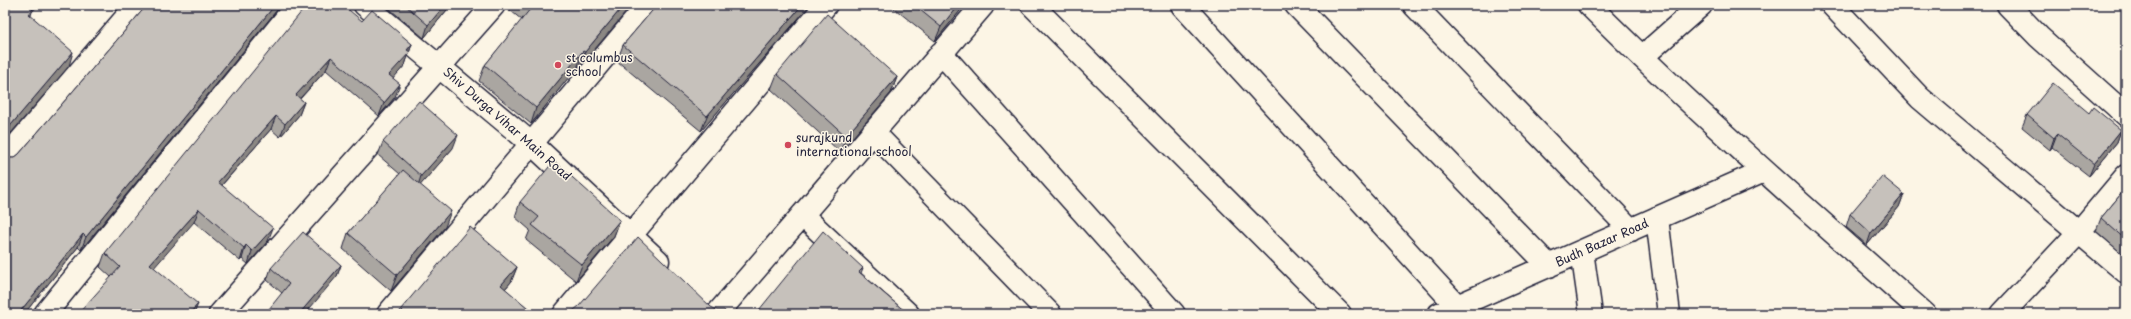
<svg xmlns="http://www.w3.org/2000/svg" width="2131" height="319" viewBox="0 0 2131 319" font-family="'Playpen Sans',sans-serif">
<style>
.lines{fill:none;stroke-linecap:round;stroke-linejoin:round}
.minor-casing{stroke:#22223b;stroke-width:25}
.tertiary-casing{stroke:#22223b;stroke-width:25}
.minor{stroke:#fcf5e5;stroke-width:22}
.tertiary{stroke:#fcf5e5;stroke-width:22}
.wall{fill:#aaa6a1;stroke:#22223b}
.shaded-wall{fill:#8b8783;stroke:#22223b}
.building{fill:#c6c1bb;stroke:#22223b}
.poi-dot{fill:#d1495b;stroke:#fcf5e5;stroke-width:1.5}
.labels{text-anchor:middle;stroke-width:3;stroke-linejoin:round;paint-order:stroke}
.poi-label{font-size:12px;fill:#22223b;stroke:#fcf5e5;text-anchor:start}
.street-label{font-size:12px;fill:#22223b;stroke:#fcf5e5}
</style>
<rect width="100%" height="100%" fill="#fcf5e5"/>
<filter id="ink" filterUnits="userSpaceOnUse"><feTurbulence type="fractalNoise" baseFrequency=".025" numOctaves="2"/><feDisplacementMap in="SourceGraphic" scale="8" xChannelSelector="R" yChannelSelector="G"/><feConvolveMatrix kernelMatrix="1 2 1 2 8 2 1 2 1" color-interpolation-filters="sRGB"/></filter>
<g filter="url(#ink)">
<g class="lines">
<defs>
<path id="minor" d="M1032 5 1340 314
M1182 5 1457 306
M1296 5 1549 266
M1414 5 1631 230
M1589 5C1697 113 1811 213 1925 314
M1832 5 1920 98 2126 272
M2008 5 2039 37 2126 115
M941 53 1174 314
M1642 57 1701 5
M873 132 1050 314
M5 159 137 5
M802 215 908 314
M1657 218 1669 314
M1582 251 1591 314
M45 314 297 5
M220 314 494 5
M388 314 648 5
M564 314 826 5
M717 314 983 5
M1439 314 1764 171
M2002 314 2079 232 2126 176"/>
<path id="tertiary" d="M365 5 532 144 658 261"/>
</defs>
<use href="#minor" class="minor-casing"/>
<use href="#tertiary" class="tertiary-casing"/>
<use href="#minor" class="minor"/>
<use href="#tertiary" class="tertiary"/>
</g>
<path class="wall" d="M147 5H281L81 250 78 247 24 314H5L7 158H14L19 154Z
M385 5H451L424 38Z
M506 5H632L579 68 578 66 531 124 479 81 485 65 522 20 506 7Z
M657 5H810L701 131 617 61 623 45Z
M890 5H965L935 41Z
M362 21 412 44 405 65 393 78 395 97 379 116 326 70 300 99 304 102 299 115 280 137 271 129 222 185 268 241 248 264 242 259 240 261 194 222 111 277 100 267 105 253Z
M777 74 897 77 891 93 840 152 771 89Z
M2089 113 2121 130 2117 142 2089 176 2052 147 2050 150 2022 127 2027 115Z
M383 142 453 148 420 185 445 227 391 291 343 249 348 233 400 174 378 155Z
M2126 188V257L2096 231 2101 218Z
M1904 194 1899 207 1867 245 1846 227 1850 214Z
M520 202 620 220 614 236 576 281 526 240 530 230 515 217Z
M341 265 337 276 282 293 267 280 271 268Z
M517 267 511 282 505 289 535 314H399L401 309Z
M863 268 861 273 908 314H757L759 310Z"/>
<path class="shaded-wall" d="M32 5H38L32 12 29 22 24 28 30 7Z
M275 5H281L81 250 86 237Z
M445 5H451L424 38 428 25Z
M624 5H632L579 68 585 52Z
M802 5H810L701 131 707 116Z
M958 5H965L935 41 941 27Z
M412 44 405 65 385 88 389 75Z
M583 51 578 66 531 124 536 108Z
M73 52 69 66 5 140V132Z
M331 57 326 70 291 108 296 95Z
M897 77 891 93 840 152 846 136Z
M400 84 395 97 379 116 384 103Z
M304 102 299 115 280 137 285 124Z
M276 116 271 129 213 195 218 182Z
M2121 130 2117 142 2089 176 2094 164Z
M2057 134 2052 147 2050 150 2054 138Z
M458 135 453 148 417 189 421 176Z
M1904 194 1899 207 1867 245 1871 233Z
M199 209 194 222 146 277 150 264Z
M451 211 445 227 391 291 397 275Z
M620 220 614 236 576 281 582 265Z
M273 228 268 241 248 264 252 251Z
M83 234 78 247 24 314H18Z
M246 245 242 259 240 261 244 248Z
M341 265 337 276 305 314H299Z
M517 267 511 282 496 299 501 285Z
M198 304 194 314H189Z"/>
<path class="building" d="M5 5H32L30 7 33 9 29 14 73 52 5 132Z
M147 5H275L86 237 83 234 18 314H5V157L7 158H14L19 154Z
M307 5H343L362 21 372 10 412 44 407 50 410 52 389 75 400 84 384 103 331 57 296 95 304 102 285 124 276 116 218 182 273 228 252 251 246 245 244 248 199 209 150 264 198 304 189 314H78L120 267 105 253Z
M405 5H445L428 25Z
M527 5H624L585 52 583 51 536 108 485 65 531 8Z
M657 5H802L707 116 623 45Z
M914 5H958L941 27Z
M827 14 897 77 846 136 777 74Z
M2053 83 2089 113 2093 107 2121 130 2094 164 2057 134 2054 138 2027 115Z
M419 101 458 135 421 176 383 142Z
M554 161 620 220 582 265 532 225 539 217 520 202Z
M403 170 451 211 397 275 348 233Z
M1882 176 1904 194 1871 233 1850 214Z
M2126 188V240L2101 218Z
M470 227 517 267 501 285 535 314H400L403 311 401 309Z
M823 231 863 268 859 272 908 314H764L759 310Z
M303 232 341 265 299 314H265L289 284 271 268Z
M638 237 711 307 717 310H724L727 314H565L568 311 574 310 579 306Z"/>
</g>
<g class="poi-dot">
<circle cx="558" cy="65" r="4"/>
<circle cx="788" cy="145" r="4"/>
</g>
<g class="labels">
<g class="poi-label">
<text x="566" y="62">st columbus<tspan x="566" dy="14">school</tspan></text>
<text x="796" y="142">surajkund<tspan x="796" dy="14">international school</tspan></text>
</g>
<g class="street-label">
<text transform="translate(507 124) rotate(41)" y="4">Shiv Durga Vihar Main Road</text>
<text transform="translate(1602 243) rotate(-24)" y="4">Budh Bazar Road</text>
</g>
</g>
<rect width="2131" height="319" fill="none" stroke="#fcf5e5" stroke-width="20"/>
<rect x="10" y="10" width="2111" height="299" fill="none" stroke="#22223b" stroke-width="1.5" filter="url(#ink)"/>
</svg>
